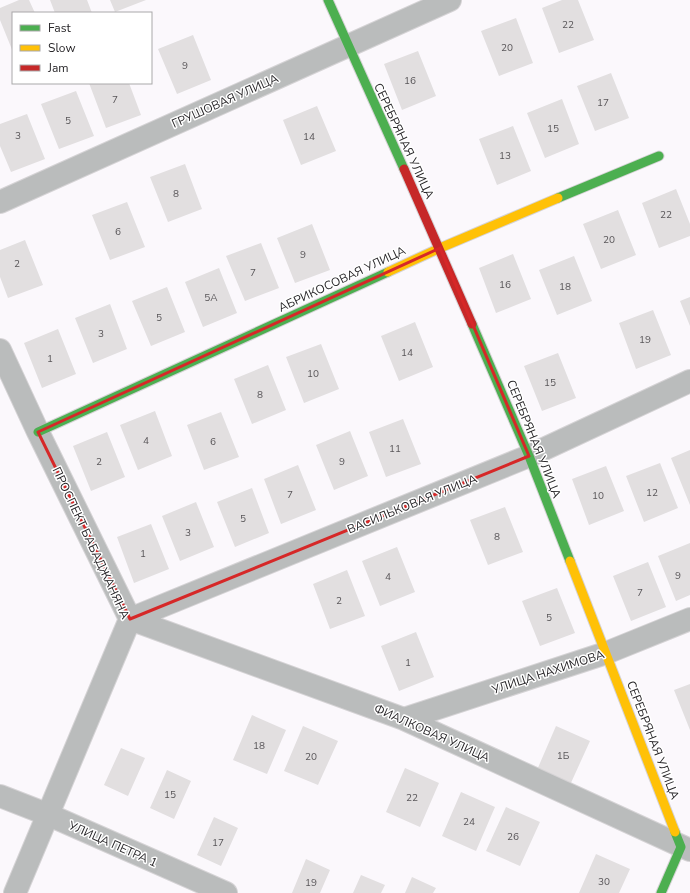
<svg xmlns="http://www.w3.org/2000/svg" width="690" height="893" viewBox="0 0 690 893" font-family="'Nunito Sans',sans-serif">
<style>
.building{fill:#e2dfe0}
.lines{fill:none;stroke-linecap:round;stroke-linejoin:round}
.street-casing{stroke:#d5d3d5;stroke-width:24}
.fast-casing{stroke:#d5d3d5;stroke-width:11}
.slow-casing{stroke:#d5d3d5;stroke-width:11}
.jam-casing{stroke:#d5d3d5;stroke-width:11}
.street{stroke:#babcbc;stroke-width:22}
.fast{stroke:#4caf50;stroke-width:9}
.slow{stroke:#ffc107;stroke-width:9}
.jam{stroke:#c62828;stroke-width:9}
.marked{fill:none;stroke:#d62828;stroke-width:3;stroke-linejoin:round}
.labels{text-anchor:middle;stroke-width:3;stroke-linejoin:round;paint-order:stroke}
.number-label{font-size:10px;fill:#595659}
.street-label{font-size:12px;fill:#272528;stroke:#fff}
</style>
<rect width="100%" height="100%" fill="#fbf8fc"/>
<path class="building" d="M19 0H29L35 13H13V52L0 20V8Z
M50 0H87L92 13H55Z
M110 0H146L115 12Z
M562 0H578L594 40 559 53 542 8Z
M516 18 533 63 499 76 481 31Z
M193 35 211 80 177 94 158 49Z
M418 51 436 96 402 110 384 64Z
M611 73 629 118 595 131 577 86Z
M89 83H129L141 115 106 128Z
M76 91 94 136 59 149 41 104Z
M562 99 579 144 545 158 527 113Z
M317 106 336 151 301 165 283 120Z
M27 114 45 159 11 172 0 146V124Z
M513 126 531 171 497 185 479 139Z
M185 164 202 209 168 222 150 177Z
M676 189 690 224V236L659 248 642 203Z
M127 202 145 247 110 260 92 215Z
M618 210 636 255 601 269 583 224Z
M312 224 330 270 295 283 277 238Z
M25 240 43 285 8 298 0 277V250Z
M261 243 279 288 245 301 226 256Z
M513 254 531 299 496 313 479 268Z
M574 256 592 301 557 315 539 270Z
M219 268 237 313 203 327 185 282Z
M167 287 185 332 151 346 132 301Z
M690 297V326L680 301Z
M110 304 127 349 93 363 75 318Z
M653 310 671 355 636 369 619 323Z
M415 322 433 367 399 381 381 336Z
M58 329 76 374 42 388 24 343Z
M321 344 339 389 304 403 286 357Z
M558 353 576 398 542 411 524 366Z
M268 365 286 410 252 424 234 379Z
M155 411 172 456 138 470 120 425Z
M221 412 239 457 204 470 187 425Z
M403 419 421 464 386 477 369 432Z
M350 431 368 476 334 490 316 445Z
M107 432 125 477 91 491 73 446Z
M690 450V505L671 458Z
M660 463 678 508 644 522 626 476Z
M298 465 316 510 281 524 264 479Z
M606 466 624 511 589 525 572 479Z
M252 488 269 533 235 547 217 502Z
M196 502 214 547 180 561 162 516Z
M505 507 523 552 488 565 470 520Z
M151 524 169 569 134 583 117 537Z
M690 543V595L676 601 658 556Z
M397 547 415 592 380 606 362 561Z
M648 562 666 607 631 621 613 576Z
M347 570 365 616 330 629 313 584Z
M557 588 575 633 540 646 522 601Z
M416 632 434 677 399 691 381 646Z
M690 684V730L674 690Z
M252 715 286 730 267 774 233 760Z
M303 726 338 741 318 785 284 771Z
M556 726 590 741 570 785 537 770Z
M121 748 145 758 128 796 104 785Z
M405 768 439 783 420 827 386 812Z
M167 770 191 781 174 819 150 808Z
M461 792 495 807 476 851 442 836Z
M506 807 540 822 520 866 486 851Z
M214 817 238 828 221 866 197 855Z
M596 854 630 869 619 893H579Z
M306 859 330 870 320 893H292Z
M361 875 385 885 381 893H353Z
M412 877 436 888 433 893H405Z"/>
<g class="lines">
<defs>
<path id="street" d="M0 202 450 0
M0 350 38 432 130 619 15 893
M130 619 529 456 690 381
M130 619 404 719 690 850
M404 719 606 653 690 619
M0 796 49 815 226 893"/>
<path id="fast" d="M328 0 404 169
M558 198 659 156
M472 324 529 456 570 561
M38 432 388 272
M661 893 681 847 675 832"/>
<path id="slow" d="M388 272 440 248 558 198
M570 561 675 832"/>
<path id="jam" d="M404 169 472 324"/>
</defs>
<use href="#street" class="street-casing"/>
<use href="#fast" class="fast-casing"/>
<use href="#slow" class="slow-casing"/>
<use href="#jam" class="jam-casing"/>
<use href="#street" class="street"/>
<use href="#fast" class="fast"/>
<use href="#slow" class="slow"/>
<use href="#jam" class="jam"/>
</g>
<path class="marked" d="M440 248 529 456 130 619 38 432Z"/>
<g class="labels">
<g class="number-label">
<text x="568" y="28">22</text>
<text x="507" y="51">20</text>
<text x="185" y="69">9</text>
<text x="410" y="84">16</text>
<text x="115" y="103">7</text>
<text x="603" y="106">17</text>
<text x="68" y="124">5</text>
<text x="553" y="132">15</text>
<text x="18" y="139">3</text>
<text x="309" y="140">14</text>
<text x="505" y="159">13</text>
<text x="176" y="197">8</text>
<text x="666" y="218">22</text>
<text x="118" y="235">6</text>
<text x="609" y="243">20</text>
<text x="303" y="258">9</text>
<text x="17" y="267">2</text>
<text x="253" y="276">7</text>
<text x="505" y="288">16</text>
<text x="565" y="290">18</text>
<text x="211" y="301">5А</text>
<text x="159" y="321">5</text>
<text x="101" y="337">3</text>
<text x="645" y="343">19</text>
<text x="407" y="356">14</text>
<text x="50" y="362">1</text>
<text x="313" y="377">10</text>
<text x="550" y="386">15</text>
<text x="260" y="398">8</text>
<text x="146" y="444">4</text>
<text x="213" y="445">6</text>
<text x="395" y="452">11</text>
<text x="99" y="465">2</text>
<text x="342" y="465">9</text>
<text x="652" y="496">12</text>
<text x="290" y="498">7</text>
<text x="598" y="499">10</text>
<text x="243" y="522">5</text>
<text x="188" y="536">3</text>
<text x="497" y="540">8</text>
<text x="143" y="557">1</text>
<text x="678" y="579">9</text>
<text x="388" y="580">4</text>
<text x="640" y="596">7</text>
<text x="339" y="604">2</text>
<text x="549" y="621">5</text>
<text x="408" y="666">1</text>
<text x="259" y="749">18</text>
<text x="563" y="759">1Б</text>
<text x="311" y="760">20</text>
<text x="170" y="798">15</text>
<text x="412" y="801">22</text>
<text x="469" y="825">24</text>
<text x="513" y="840">26</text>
<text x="218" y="846">17</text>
<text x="604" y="885">30</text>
<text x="311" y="886">19</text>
</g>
<g class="street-label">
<text transform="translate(225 101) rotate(-24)" y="4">ГРУШОВАЯ УЛИЦА</text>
<text transform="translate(404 141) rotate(65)" y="4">СЕРЕБРЯНАЯ УЛИЦА</text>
<text transform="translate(342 279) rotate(-25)" y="4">АБРИКОСОВАЯ УЛИЦА</text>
<text transform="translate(534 439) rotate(68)" y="4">СЕРЕБРЯНАЯ УЛИЦА</text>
<text transform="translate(412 504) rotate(-22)" y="4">ВАСИЛЬКОВАЯ УЛИЦА</text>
<text transform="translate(91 543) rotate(65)" y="4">ПРОСПЕКТ БАБАДЖАНЯНА</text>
<text transform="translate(548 672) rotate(-18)" y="4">УЛИЦА НАХИМОВА</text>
<text transform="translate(432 733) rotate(24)" y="4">ФИАЛКОВАЯ УЛИЦА</text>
<text transform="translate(653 740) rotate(69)" y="4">СЕРЕБРЯНАЯ УЛИЦА</text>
<text transform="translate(113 844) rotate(24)" y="4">УЛИЦА ПЕТРА 1</text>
</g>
</g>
<rect x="12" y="12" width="140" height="72" fill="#ffffff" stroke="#a9a8a9"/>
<rect x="20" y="25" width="20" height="6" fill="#4caf50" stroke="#a9a8a9"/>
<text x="48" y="32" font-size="12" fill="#272528">Fast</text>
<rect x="20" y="45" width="20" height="6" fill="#ffc107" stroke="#a9a8a9"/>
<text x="48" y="52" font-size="12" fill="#272528">Slow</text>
<rect x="20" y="65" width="20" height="6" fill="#c62828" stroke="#a9a8a9"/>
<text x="48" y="72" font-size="12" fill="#272528">Jam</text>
</svg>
